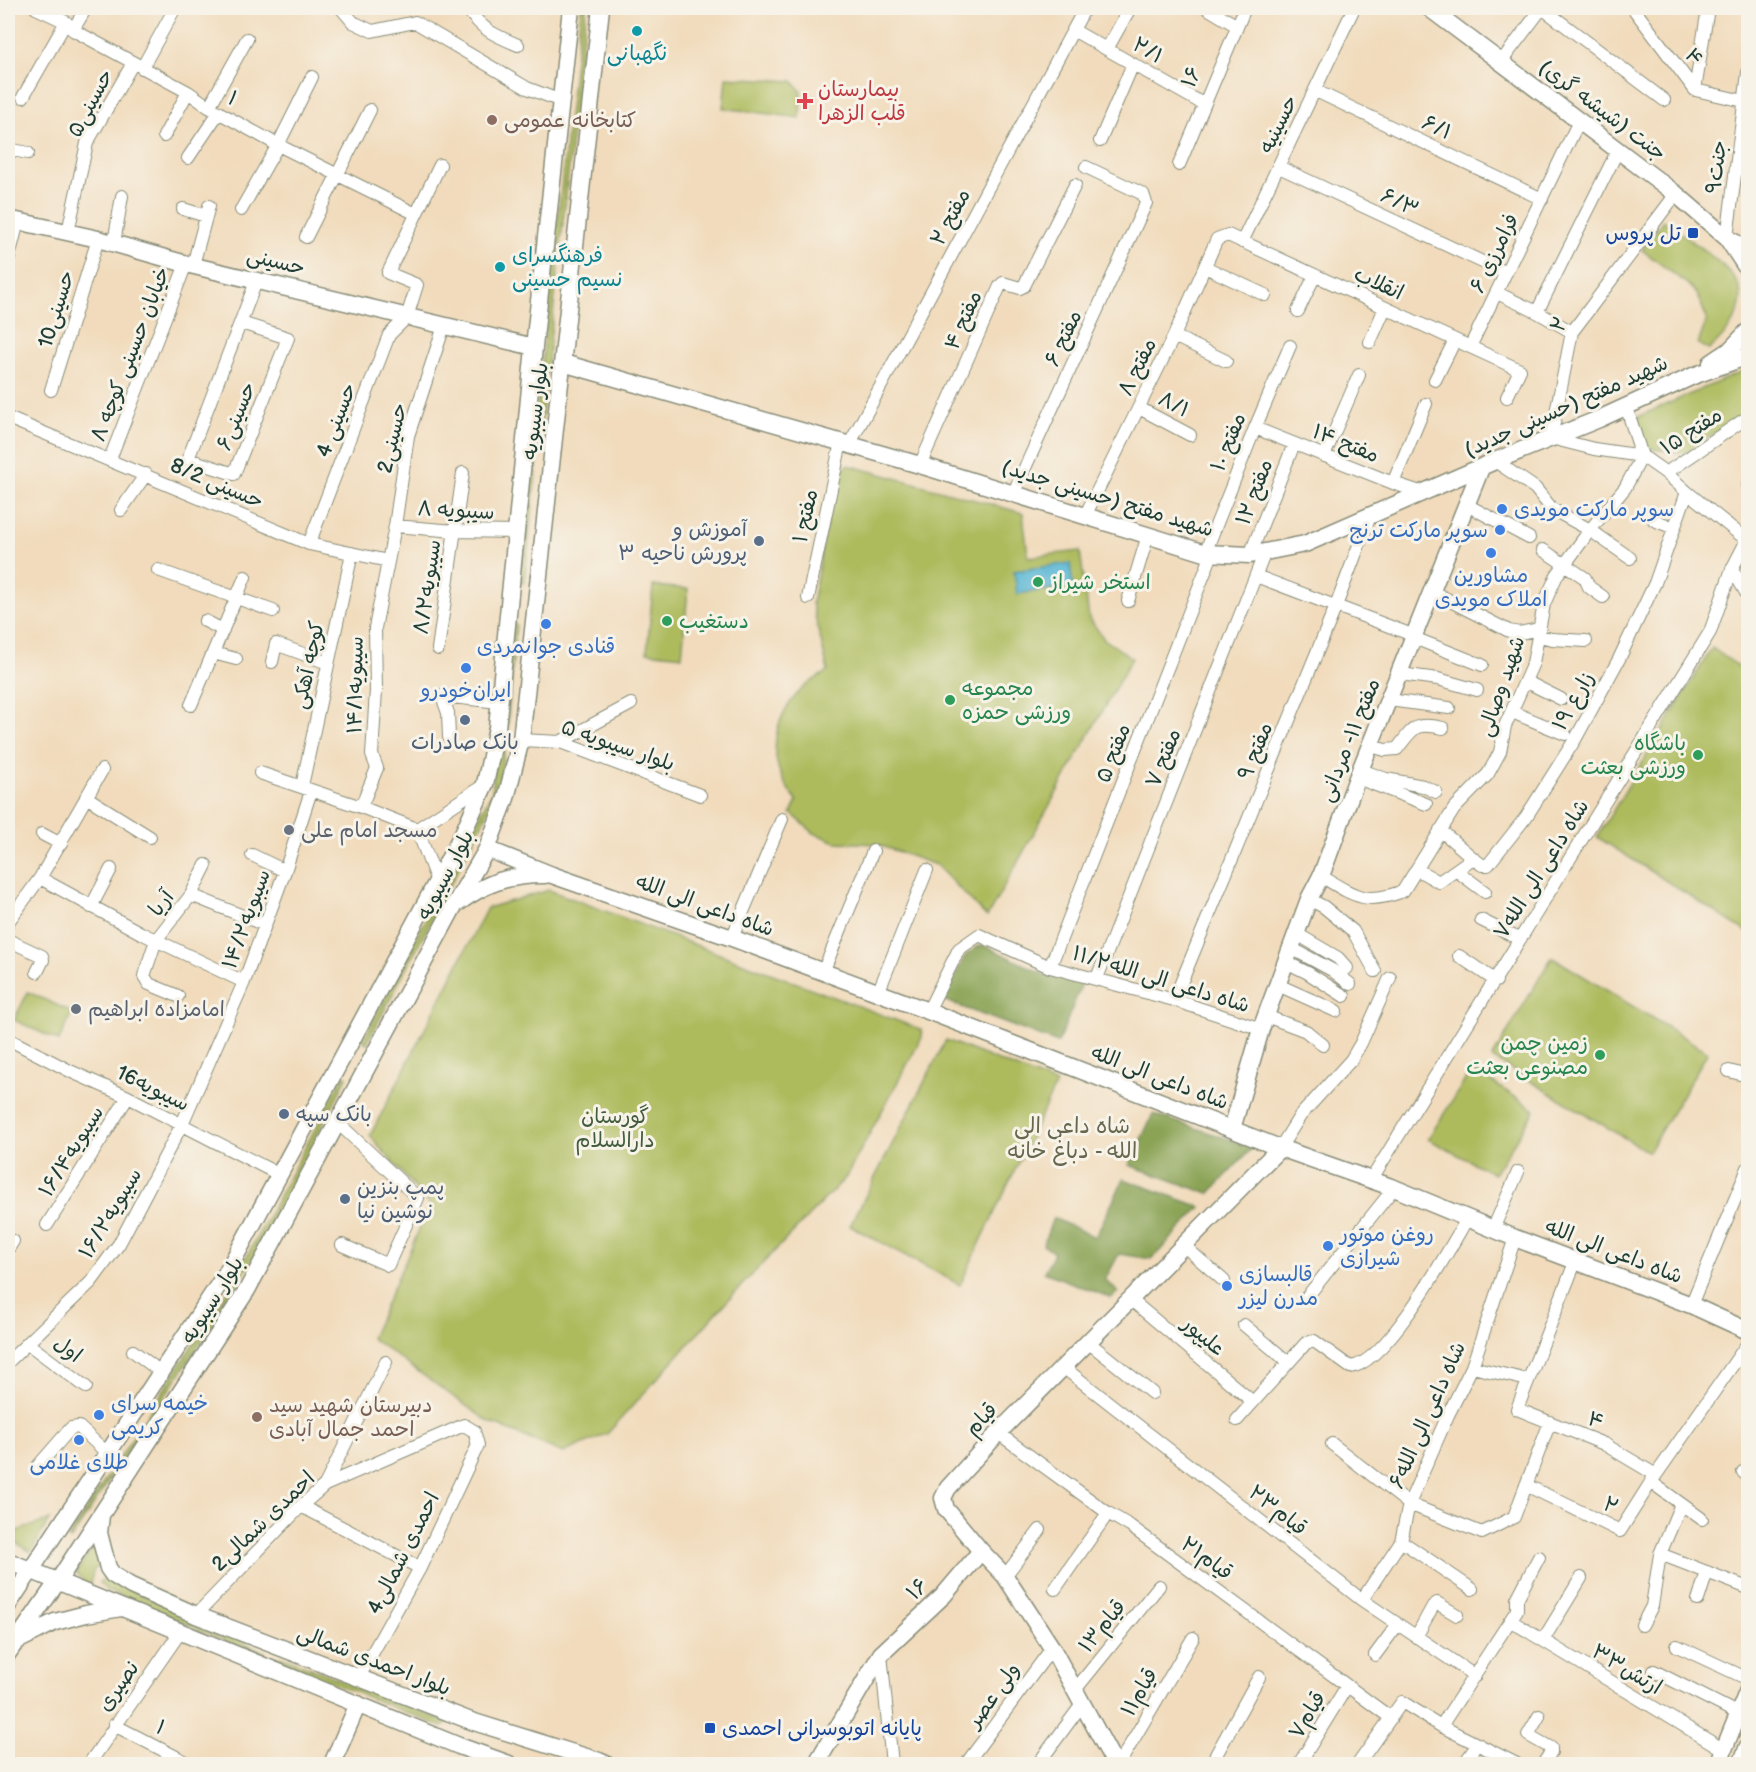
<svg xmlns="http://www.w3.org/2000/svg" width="1756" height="1772" viewBox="0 0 1756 1772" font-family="'Balsamiq Sans','Playpen Sans Arabic',sans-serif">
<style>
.green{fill:#adbb5d;stroke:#667c48;stroke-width:1.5}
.forest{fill:#8aa354;stroke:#547044;stroke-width:1.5}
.water{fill:#55b5d4;stroke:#3a7984;stroke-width:1.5}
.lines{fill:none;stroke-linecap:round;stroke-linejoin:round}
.street-casing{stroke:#888c78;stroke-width:14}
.secondary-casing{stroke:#888c78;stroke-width:19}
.street{stroke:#fff;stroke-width:12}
.secondary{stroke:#fff;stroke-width:16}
.culture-dot{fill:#0f9aa8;stroke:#f7f3e8;stroke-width:2}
.health-dot{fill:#e0444e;stroke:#f7f3e8;stroke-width:2}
.education-dot{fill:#8d6e63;stroke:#f7f3e8;stroke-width:2}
.transit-dot{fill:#1a4fb4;stroke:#f7f3e8;stroke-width:2}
.shop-dot{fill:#3f7fe0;stroke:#f7f3e8;stroke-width:2}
.service-dot{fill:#5c6f8a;stroke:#f7f3e8;stroke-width:2}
.leisure-dot{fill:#2e9e5b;stroke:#f7f3e8;stroke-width:2}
.worship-dot{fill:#6b7280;stroke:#f7f3e8;stroke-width:2}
.labels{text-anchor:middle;stroke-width:6;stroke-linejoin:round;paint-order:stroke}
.street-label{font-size:21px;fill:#1f3d34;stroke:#f7f3e8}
.culture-label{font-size:21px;fill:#0d838f;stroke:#f7f3e8}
.health-label{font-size:21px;fill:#be3a42;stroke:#f7f3e8;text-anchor:start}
.education-label{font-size:21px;fill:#785e54;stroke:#f7f3e8;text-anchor:start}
.transit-label{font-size:21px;fill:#164399;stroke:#f7f3e8;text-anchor:end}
.shop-label{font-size:21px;fill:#366cbe;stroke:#f7f3e8;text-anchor:start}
.service-label{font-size:21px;fill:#4e5e75;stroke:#f7f3e8;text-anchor:start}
.leisure-label{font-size:21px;fill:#27864d;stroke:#f7f3e8;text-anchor:start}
.worship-label{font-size:21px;fill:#5b616d;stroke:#f7f3e8;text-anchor:start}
.park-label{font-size:21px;fill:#425c3e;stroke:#f7f3e8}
.neighbourhood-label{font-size:22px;fill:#67674f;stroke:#f7f3e8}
</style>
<rect width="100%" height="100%" fill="#f7f3e8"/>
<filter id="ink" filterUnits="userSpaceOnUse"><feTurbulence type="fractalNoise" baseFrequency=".0167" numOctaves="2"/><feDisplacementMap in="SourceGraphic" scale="12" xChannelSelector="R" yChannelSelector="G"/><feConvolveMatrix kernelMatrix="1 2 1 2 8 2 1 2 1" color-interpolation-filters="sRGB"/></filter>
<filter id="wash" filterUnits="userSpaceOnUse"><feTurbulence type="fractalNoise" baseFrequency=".008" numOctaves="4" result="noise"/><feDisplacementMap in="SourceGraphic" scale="24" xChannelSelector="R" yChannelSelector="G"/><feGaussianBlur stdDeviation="1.35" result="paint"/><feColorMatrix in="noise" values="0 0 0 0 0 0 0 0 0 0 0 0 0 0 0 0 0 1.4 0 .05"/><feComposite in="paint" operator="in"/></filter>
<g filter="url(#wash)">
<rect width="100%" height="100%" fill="#f1dbbc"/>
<path class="green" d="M581 8H586L524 583 518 582Z
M726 77 793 81 801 91 800 118 723 108Z
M1663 220C1682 235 1726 263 1737 282 1750 306 1726 336 1709 350L1698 344 1707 319 1697 294 1687 284 1642 250Z
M1748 369V412L1685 453 1645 448 1637 417Z
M848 465 1023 513 1028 557 1080 551 1089 618 1104 639 1132 658 987 917 936 865 876 844 836 842 814 833 791 813 797 801C767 766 768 723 801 690 808 682 819 677 828 671L812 603 836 474Z
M653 586 688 589 682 656 647 652Z
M512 623 516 624 507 733 497 795 367 1043 363 1040 492 792Z
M1712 648 1748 673V933L1597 837Z
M549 890 922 1030V1037L846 1177 742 1285 607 1434 563 1453 489 1422 371 1338 430 1205 370 1136 487 908Z
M1552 957 1708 1052 1648 1152 1492 1058Z
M28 992 72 1012 59 1041 14 1020Z
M946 1040 1056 1084 960 1285 850 1226Z
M1472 1069 1535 1110 1494 1174 1428 1139Z
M344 1075 347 1077 282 1204 235 1290 70 1540 68 1538 231 1286Z
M49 1520 31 1552 8 1538V1534Z
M96 1542 104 1566 94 1569 89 1587 76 1573Z
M105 1578 265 1652 264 1656 201 1631 167 1614 108 1591 101 1585 100 1582Z
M280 1656 449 1723 443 1727 277 1661Z"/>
<path class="forest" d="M978 946H986L1051 978 1058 974 1083 981 1058 1043 943 1000 965 956Z
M1153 1114 1253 1147 1209 1194 1129 1165Z
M1124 1179 1201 1207 1152 1259 1119 1254 1105 1280 1118 1292 1111 1298 1044 1272 1054 1253 1043 1245 1053 1218 1095 1237Z"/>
<path class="water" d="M1070 563 1073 586 1017 594 1014 571Z"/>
</g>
<g filter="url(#ink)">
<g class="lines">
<defs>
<path id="street" d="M36 8 66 22 73 30 188 92 209 107 278 145 416 214
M341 8 353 22 372 31 415 22 527 88 561 101
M467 8C482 30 494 35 518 45
M1207 8 1237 26
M1542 8 1664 100
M1633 8 1695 90 1744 101
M73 30 86 8
M1073 30 1203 104
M1107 49 1130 8
M1501 62 1542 8
M142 68 175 8
M1695 90 1708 8
M1316 91 1542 199
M23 97 66 22
M209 107 247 39
M164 136 188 92
M1100 141 1133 64
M8 149 28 153
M188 158 219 112
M1179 165 1245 8
M1279 167 1506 273
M1676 194 1572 332 1551 438 1594 449 1642 456 1666 473 1748 417
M183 209 206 216
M241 210 278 145 312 77
M68 232 87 143 133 63
M306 237 370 110
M1727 238 1748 73
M1242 242 1354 8
M114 243 122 196
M8 261 18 221
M193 265 209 206
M1205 267 1265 295
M1497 293 1537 312 1572 332
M1298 311 1315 275
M1537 312 1618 150
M241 323 288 338 234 474 188 459 257 279
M1174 336 1226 361
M1370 342 1385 308
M1470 347 1579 121
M1435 380 1455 340
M51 390 98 239
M1139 408 1190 435
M8 418 309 544 388 561
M1255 428 1393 483 1423 493
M849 445 1085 8
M1324 456 1359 375
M110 459 186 264
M1495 461 1535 488 1552 509 1590 530 1630 558
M920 465 1000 286 1003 283 1020 288 1024 286 1075 185
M1393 483 1426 404
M1748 485V484
M1687 492 1748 541
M1013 494 1146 203 1143 194 1086 167
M1467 505 1529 538
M121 510 146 474
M1085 516 1174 336 1217 239 1228 235 1520 370 1507 397
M1654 520 1674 528
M395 526 455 531 516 532
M309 544 389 335 407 317 417 285 388 273 440 165
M1543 550 1585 578 1589 587 1603 597
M1205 553 1255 428 1290 346
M1250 555 1294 444
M1732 569 1748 596
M158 570 273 611
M1256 576 1327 603
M1433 592 1509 631 1519 633 1540 629
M808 598 841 442
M1128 601 1148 535
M1336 606 1415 636
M205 621 223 630
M1539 636 1552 639 1586 641
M1414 638 1482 665
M438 649 463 473
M213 653 236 659
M272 662 276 644 328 663
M1400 674 1438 679 1477 690
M1525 681 1561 699
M1389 700 1449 708
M191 705 245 577
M1512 712 1565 734
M449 737 448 713 442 696 499 702
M521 740 560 742 700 795
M560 742 631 704
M1371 746 1385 750 1397 749C1414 727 1414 722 1443 728
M1361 770 1386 779 1423 786 1436 792
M260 773 361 807 417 829
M1357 778 1426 804
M302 786 352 553
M86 797 150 837
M361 807 377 768 372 755 376 690 375 628 395 526 408 436 444 326
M417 829 484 785
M417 829 437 881
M1440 830 1473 858
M42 834 61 844
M252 855 285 871
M1418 870 1439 882 1473 858 1482 865H1488L1526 817 1576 738 1619 659 1655 583 1687 492 1666 473
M1457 871 1485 892
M1321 876C1353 895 1365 906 1403 891L1454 809 1488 774 1500 752 1505 726 1533 663 1544 604 1557 575 1590 530 1625 488 1642 456 1626 406
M40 878 141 933 244 982
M191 895 265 925
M1309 899 1324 907 1353 931 1375 971
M91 907 111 869
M1481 920 1519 939
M8 922 40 878 102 770
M1297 934 1338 958 1347 968
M732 938 782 819
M8 940 42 956 43 960 37 972
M1291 948 1332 970 1350 984
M1459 956 1496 981
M1286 962 1308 973 1344 996
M1050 967 1212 554
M823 972 873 851
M1097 978 1265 552
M1278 985 1336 1011
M878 993 927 870
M178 996 149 984 144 976 156 940 191 895 206 865
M1174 1000 1336 606 1370 516
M928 1011 959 949 979 935 1050 967 1174 1000 1261 1029
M1266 1016 1306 1031 1323 1045
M8 1039 72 1072 128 1097 280 1175
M1729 1071 1748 1076
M337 1122 418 1198 388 1265 342 1245
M1280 1148 1300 1116 1351 1060 1361 1043 1390 978
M1371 1180 1710 632 1732 569 1747 540
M47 1225 128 1097
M1493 1229 1518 1172
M1183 1245 1224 1281
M8 1249 13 1241
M1576 1260 1517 1409 1604 1444 1656 1475
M1306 1298 1394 1188
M1130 1299 1253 1402
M1691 1305 1748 1168
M1244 1325 1288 1362
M1088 1342 1152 1393
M27 1343 86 1387
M133 1351 162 1373
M8 1362 91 1282 119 1244 182 1124 244 982 285 871 311 791
M1063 1367 1362 1600 1475 1676
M1472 1367 1528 1380
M1237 1420 1306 1343 1314 1341 1350 1367C1386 1365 1448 1251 1467 1219
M998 1433 1108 1513 1130 1526 1391 1718
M1332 1444 1409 1504 1482 1533 1514 1517 1550 1422
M38 1466 71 1428 79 1427 108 1454
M1743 1472 1748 1476
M1651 1482 1702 1519
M325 1485 386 1362
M1526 1485 1620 1531 1651 1482 1748 1343
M301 1506 420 1568
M1401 1541 1472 1589
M1660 1554 1748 1588
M1005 1576 1040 1530
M1055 1589 1108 1513
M1362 1600 1401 1541 1409 1504 1448 1415 1472 1367 1515 1238
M1698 1600 1707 1572
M196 1615 301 1506 325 1485 464 1425 474 1431 478 1445 420 1568 359 1677
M1511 1621 1724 1750
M1642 1625 1652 1606 1660 1554 1681 1504
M1416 1637 1433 1606 1437 1603 1457 1615
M1543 1640 1581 1578
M1677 1646 1748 1679
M881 1654 892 1764
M1375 1655 1398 1624
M1654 1671 1739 1714
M1075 1690 1159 1586
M1539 1716 1528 1735 1551 1748V1752L1543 1764
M114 1725 190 1764
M1441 1726 1517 1610V1599L1539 1557
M89 1764 181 1631
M966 1764 1052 1648
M1038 1764 1083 1703
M1119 1764 1193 1638
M1211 1764 1259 1677
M1299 1764 1347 1686
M1358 1764 1402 1702 1441 1726 1517 1764
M1464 1764 1478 1744"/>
<path id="secondary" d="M1429 8 1676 194 1727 238 1748 250
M8 219 98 239 186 264 534 347
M1729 241 1748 270
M563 363 920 465 1205 553 1250 555 1305 544 1495 461 1599 419 1693 376 1748 356
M1711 363 1729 351 1748 331
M487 849 552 875 732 938 928 1011 1280 1148 1394 1188 1515 1238 1691 1305 1748 1331
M458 903C487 882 509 875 545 875
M1232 1129 1261 1029 1309 899 1321 876 1357 778 1481 468
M101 1515 99 1533 108 1568 113 1575 131 1586 196 1615 471 1721 599 1761 606 1764
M8 1561 459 1746 509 1764
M8 1605 227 1272 463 833 485 784 497 728 534 347 571 8
M17 1641 55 1622 86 1614 121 1608
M8 1653 58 1581 247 1290 454 906 487 849 506 798 521 740 601 8
M332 1764 358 1704
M816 1764 881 1654 943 1596 981 1551
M1115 1764 1052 1648 1005 1576 981 1551 946 1509 943 1498 948 1488 998 1433 1280 1148
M1718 1764 1748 1690
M1741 1764 1748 1746"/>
</defs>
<use href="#street" class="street-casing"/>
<use href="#secondary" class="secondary-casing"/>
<use href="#street" class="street"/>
<use href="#secondary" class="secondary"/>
</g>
</g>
<g class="culture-dot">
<circle cx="637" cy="31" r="6"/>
<circle cx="500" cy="267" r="6"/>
</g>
<path class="health-dot" d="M802 92h6v6h6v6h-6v6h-6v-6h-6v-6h6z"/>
<g class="education-dot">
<circle cx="492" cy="120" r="6"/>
<circle cx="257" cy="1417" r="6"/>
</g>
<g class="transit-dot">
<rect x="1687" y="227" width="12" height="12" rx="3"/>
<rect x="704" y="1722" width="12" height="12" rx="3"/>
</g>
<g class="shop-dot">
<circle cx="1502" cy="509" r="6"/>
<circle cx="1500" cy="530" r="6"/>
<circle cx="1491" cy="553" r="6"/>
<circle cx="546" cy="624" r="6"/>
<circle cx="466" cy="668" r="6"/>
<circle cx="1328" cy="1246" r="6"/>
<circle cx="1227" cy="1286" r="6"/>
<circle cx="99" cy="1415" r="6"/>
<circle cx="79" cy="1440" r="6"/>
</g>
<g class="service-dot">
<circle cx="759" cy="541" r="6"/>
<circle cx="465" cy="720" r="6"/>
<circle cx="284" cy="1114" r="6"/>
<circle cx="345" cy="1199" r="6"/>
</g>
<g class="leisure-dot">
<circle cx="1038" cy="582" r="6"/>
<circle cx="667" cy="621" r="6"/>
<circle cx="950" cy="700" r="6"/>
<circle cx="1698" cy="755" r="6"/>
<circle cx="1600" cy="1055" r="6"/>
</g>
<g class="worship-dot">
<circle cx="289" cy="830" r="6"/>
<circle cx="76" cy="1009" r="6"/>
</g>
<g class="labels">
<g class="street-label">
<text transform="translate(1148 50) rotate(30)" y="7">۲/۱</text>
<text transform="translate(1694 57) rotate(52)" y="7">۴</text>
<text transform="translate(1191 77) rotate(-67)" y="7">۱۶</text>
<text transform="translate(233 98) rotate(29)" y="7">۱</text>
<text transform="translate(90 103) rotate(-62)" y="7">حسینی۵</text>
<text transform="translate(1603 110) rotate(37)" y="7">جنت (شیشه گری)</text>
<text transform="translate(1278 124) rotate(-64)" y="7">حسینیه</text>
<text transform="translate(1437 127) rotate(25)" y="7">۶/۱</text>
<text transform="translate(1716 167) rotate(-83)" y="7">جنت۹</text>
<text transform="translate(1400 202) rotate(25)" y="7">۶/۳</text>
<text transform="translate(950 217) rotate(-62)" y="7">مفتح ۲</text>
<text transform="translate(1494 253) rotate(-64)" y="7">فرامرزی ۶</text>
<text transform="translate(276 261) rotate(14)" y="7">حسینی</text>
<text transform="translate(1379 283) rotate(25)" y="7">انقلاب</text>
<text transform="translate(56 309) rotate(-73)" y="7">حسینی10</text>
<text transform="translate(963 320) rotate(-66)" y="7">مفتح ۴</text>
<text transform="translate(1559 324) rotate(-65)" y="7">۲</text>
<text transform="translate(1063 338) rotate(-65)" y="7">مفتح ۶</text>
<text transform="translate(130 354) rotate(-69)" y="7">خیابان حسینی کوچه ۸</text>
<text transform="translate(1137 367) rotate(-64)" y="7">مفتح ۸</text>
<text transform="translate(1174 404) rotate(27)" y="7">۸/۱</text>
<text transform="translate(1566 406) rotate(-24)" y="7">شهید مفتح (حسینی جدید)</text>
<text transform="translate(535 411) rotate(-83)" y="7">بلوار سیبویه</text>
<text transform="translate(236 416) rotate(-68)" y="7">حسینی۶</text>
<text transform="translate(336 420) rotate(-69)" y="7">حسینی 4</text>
<text transform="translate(1691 431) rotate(-33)" y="7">مفتح ۱۵</text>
<text transform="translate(392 438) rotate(-77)" y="7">حسینی2</text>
<text transform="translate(1228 442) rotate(-68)" y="7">مفتح ۱۰</text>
<text transform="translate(1346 443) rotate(22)" y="7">مفتح ۱۴</text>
<text transform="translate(217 483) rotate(23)" y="7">8/2 حسینی</text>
<text transform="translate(1254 492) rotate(-69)" y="7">مفتح ۱۲</text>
<text transform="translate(1108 498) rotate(17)" y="7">شهید مفتح (حسینی جدید)</text>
<text transform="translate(456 510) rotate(3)" y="7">سیبویه ۸</text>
<text transform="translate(805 516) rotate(-78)" y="7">مفتح ۱</text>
<text transform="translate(427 587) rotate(-82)" y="7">سیبویه۸/۲</text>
<text transform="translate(308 665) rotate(-78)" y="7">کوچه آهکی</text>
<text transform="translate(355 685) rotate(-89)" y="7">سیبویه۱۴/۱</text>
<text transform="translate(1501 686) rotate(-71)" y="7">شهید وصالی</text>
<text transform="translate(1573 701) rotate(-61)" y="7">۱۹ زارع</text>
<text transform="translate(1349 740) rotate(-68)" y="7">مفتح ۱۱- مردانی</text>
<text transform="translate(618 745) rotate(19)" y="7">بلوار سیبویه ۵</text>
<text transform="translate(1255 751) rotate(-68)" y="7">مفتح ۹</text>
<text transform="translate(1113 753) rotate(-69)" y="7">مفتح ۵</text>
<text transform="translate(1163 758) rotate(-68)" y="7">مفتح ۷</text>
<text transform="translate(1541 869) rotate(-58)" y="7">شاه داعی الی الله۷</text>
<text transform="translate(445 875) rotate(-62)" y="7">بلوار سیبویه</text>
<text transform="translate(161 903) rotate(-52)" y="7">آریا</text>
<text transform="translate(705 905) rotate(20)" y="7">شاه داعی الی الله</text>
<text transform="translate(246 919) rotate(-70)" y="7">سیبویه۱۴/۲</text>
<text transform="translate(1161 979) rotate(17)" y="7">۱۱/۲شاه داعی الی الله</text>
<text transform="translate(1160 1077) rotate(21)" y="7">شاه داعی الی الله</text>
<text transform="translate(153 1088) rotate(26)" y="7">سیبویه16</text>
<text transform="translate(71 1151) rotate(-58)" y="7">سیبویه۱۶/۴</text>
<text transform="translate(110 1213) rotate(-59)" y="7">سیبویه۱۶/۲</text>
<text transform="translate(1614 1251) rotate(21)" y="7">شاه داعی الی الله</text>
<text transform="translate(212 1300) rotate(-58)" y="7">بلوار سیبویه</text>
<text transform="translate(1204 1336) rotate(40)" y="7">علیپور</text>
<text transform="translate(68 1349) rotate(37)" y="7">اول</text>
<text transform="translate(1427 1415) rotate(-66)" y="7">شاه داعی الی الله۶</text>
<text transform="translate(981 1419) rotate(-47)" y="7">قیام</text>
<text transform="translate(1596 1420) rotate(22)" y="7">۴</text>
<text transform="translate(1611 1505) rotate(26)" y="7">۲</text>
<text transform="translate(1278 1510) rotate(38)" y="7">قیام۲۳</text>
<text transform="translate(263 1521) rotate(-44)" y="7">2احمدی شمالی</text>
<text transform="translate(403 1553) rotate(-63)" y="7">4احمدی شمالی</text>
<text transform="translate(1207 1558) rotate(36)" y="7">قیام۲۱</text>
<text transform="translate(917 1589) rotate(-44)" y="7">۱۶</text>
<text transform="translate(1102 1626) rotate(-51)" y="7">قیام۱۳</text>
<text transform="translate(374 1660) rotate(21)" y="7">بلوار احمدی شمالی</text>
<text transform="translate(1627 1669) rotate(31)" y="7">ارتش۳۳</text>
<text transform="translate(118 1686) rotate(-55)" y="7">نصیری</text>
<text transform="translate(1139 1692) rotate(-60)" y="7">قیام۱۱</text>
<text transform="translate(993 1695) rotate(-54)" y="7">ولی عصر</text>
<text transform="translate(1307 1715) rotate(-59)" y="7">قیام۷</text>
<text transform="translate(161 1727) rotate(28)" y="7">۱</text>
</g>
<g class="culture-label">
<text x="637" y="60">نگهبانی</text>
<text x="512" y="262" text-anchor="start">فرهنگسرای<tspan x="512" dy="24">نسیم حسینی</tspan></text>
</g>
<g class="health-label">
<text x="818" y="96">بیمارستان<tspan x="818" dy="24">قلب الزهرا</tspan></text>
</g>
<g class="education-label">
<text x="504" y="127">کتابخانه عمومی</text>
<text x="269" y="1412">دبیرستان شهید سید<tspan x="269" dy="24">احمد جمال آبادی</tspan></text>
</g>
<g class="transit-label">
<text x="1681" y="240">تل پروس</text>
<text x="722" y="1735" text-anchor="start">پایانه اتوبوسرانی احمدی</text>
</g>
<g class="shop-label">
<text x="1514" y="516">سوپر مارکت مویدی</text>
<text x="1488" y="537" text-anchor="end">سوپر مارکت ترنج</text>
<text x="1491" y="582" text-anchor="middle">مشاورین<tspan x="1491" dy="24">املاک مویدی</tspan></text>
<text x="546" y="653" text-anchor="middle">قنادی جوانمردی</text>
<text x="466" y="697" text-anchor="middle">ایران‌خودرو</text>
<text x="1340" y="1241">روغن موتور<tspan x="1340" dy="24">شیرازی</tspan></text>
<text x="1239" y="1281">قالبسازی<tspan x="1239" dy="24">مدرن لیزر</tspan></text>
<text x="111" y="1410">خیمه سرای<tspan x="111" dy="24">کریمی</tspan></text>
<text x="79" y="1469" text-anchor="middle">طلای غلامی</text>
</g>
<g class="service-label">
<text x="747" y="536" text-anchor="end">آموزش و<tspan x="747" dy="24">پرورش ناحیه ۳</tspan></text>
<text x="465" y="749" text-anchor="middle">بانک صادرات</text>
<text x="296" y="1121">بانک سپه</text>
<text x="357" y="1194">پمپ بنزین<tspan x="357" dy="24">نوشین نیا</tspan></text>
</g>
<g class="leisure-label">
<text x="1050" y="589">استخر شیراز</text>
<text x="679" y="628">دستغیب</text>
<text x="962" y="695">مجموعه<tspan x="962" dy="24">ورزشی حمزه</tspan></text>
<text x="1686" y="750" text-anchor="end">باشگاه<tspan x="1686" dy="24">ورزشی بعثت</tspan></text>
<text x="1588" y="1050" text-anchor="end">زمین چمن<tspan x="1588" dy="24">مصنوعی بعثت</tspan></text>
</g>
<g class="worship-label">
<text x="301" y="837">مسجد امام علی</text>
<text x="88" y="1016">امامزاده ابراهیم</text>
</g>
<g class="park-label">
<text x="615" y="1123">گورستان<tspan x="615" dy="24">دارالسلام</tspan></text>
</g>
<g class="neighbourhood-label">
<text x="1072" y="1133">شاه داعی الی<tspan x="1072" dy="25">الله - دباغ خانه</tspan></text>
</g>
</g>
<rect width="1756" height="1772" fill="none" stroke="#f7f3e8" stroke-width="30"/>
</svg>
